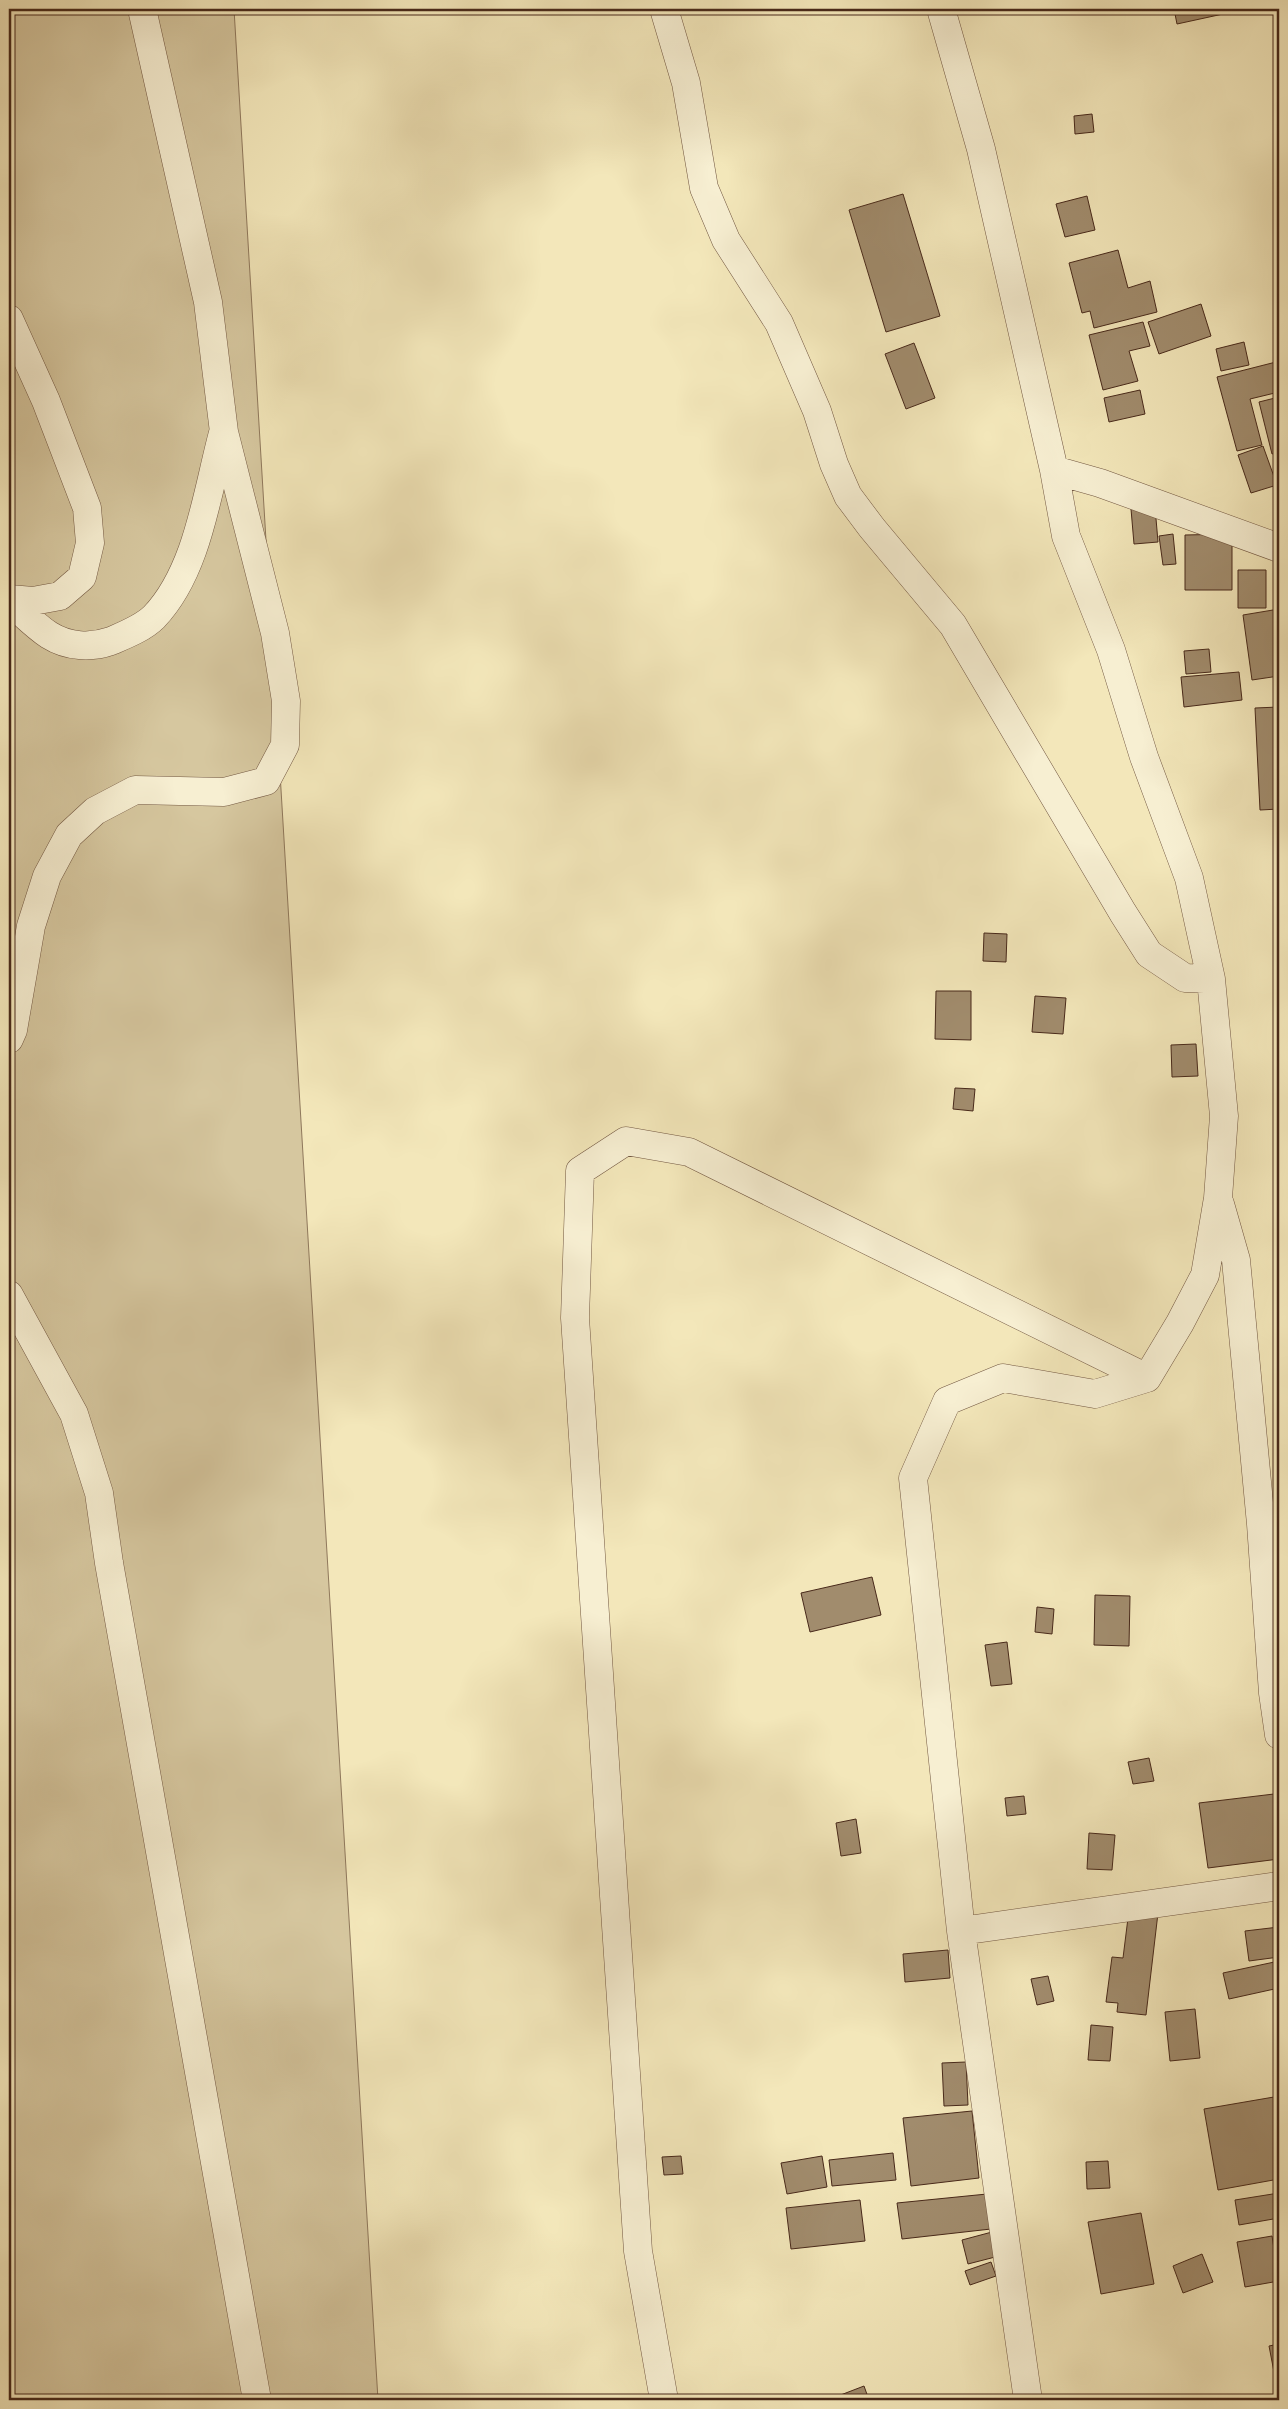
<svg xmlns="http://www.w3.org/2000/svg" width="1288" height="2409" viewBox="0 0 1288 2409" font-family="'IM FELL Great Primer',serif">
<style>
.green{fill:#d6c79f;stroke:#8f785c}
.building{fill:#a18c6d;stroke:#48291a}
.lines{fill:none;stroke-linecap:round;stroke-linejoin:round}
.minor-casing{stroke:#735842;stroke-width:29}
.minor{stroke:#f7efd2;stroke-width:28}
</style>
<rect width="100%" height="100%" fill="#f3e7ba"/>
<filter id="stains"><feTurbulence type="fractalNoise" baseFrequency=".004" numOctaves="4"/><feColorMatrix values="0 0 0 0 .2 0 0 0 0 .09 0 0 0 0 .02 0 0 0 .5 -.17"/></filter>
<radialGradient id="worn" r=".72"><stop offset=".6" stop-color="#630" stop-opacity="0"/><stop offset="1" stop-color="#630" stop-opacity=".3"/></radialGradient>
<path class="green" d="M9 9H234L378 2400H9Z"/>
<path class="building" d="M1174 9H1222L1223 14 1177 24Z
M1092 114 1094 132 1075 134 1074 116Z
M903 194 940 316 886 332 849 210Z
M1087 196 1095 230 1065 237 1056 204Z
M1118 250 1128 288 1150 281 1157 312 1094 328 1090 311 1082 313 1069 263Z
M1201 304 1211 336 1159 354 1148 322Z
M1143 322 1150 346 1129 351 1138 381 1103 390 1089 335Z
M1244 342 1249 365 1221 371 1216 349Z
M914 343 935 398 906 409 885 354Z
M1276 362 1279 374V392L1250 399 1262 445 1237 451 1217 377Z
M1140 390 1145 414 1109 422 1104 398Z
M1279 397V452L1272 454 1259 402Z
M1263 446 1277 485 1251 493 1238 455Z
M1155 507 1158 542 1134 544 1131 509Z
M1173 534 1176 564 1163 565 1159 536Z
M1232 534V590H1185V535Z
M1238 570H1266V608H1238Z
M1279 609V676L1252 680 1243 615Z
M1209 649 1211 672 1186 674 1184 651Z
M1239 672 1242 700 1184 707 1181 677Z
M1279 707V809L1260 810 1255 708Z
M984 933 1007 934 1006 962 983 961Z
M936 991H971V1040L935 1039Z
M1035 996 1066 998 1063 1034 1032 1032Z
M1196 1044 1198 1076 1172 1077 1171 1045Z
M955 1088 975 1089 973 1111 953 1109Z
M872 1577 881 1615 810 1632 801 1593Z
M1095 1595 1130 1596 1129 1646 1094 1645Z
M1037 1607 1054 1609 1052 1634 1035 1632Z
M1007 1642 1012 1684 991 1686 985 1645Z
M1149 1758 1154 1781 1133 1784 1128 1762Z
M1274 1794 1279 1836V1859L1208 1868 1199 1803Z
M1024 1796 1026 1814 1007 1816 1005 1798Z
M856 1819 861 1853 841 1856 836 1823Z
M1089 1833 1115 1835 1112 1870 1087 1869Z
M1129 1910 1158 1913 1146 2015 1117 2012 1118 2003 1106 2002 1112 1957 1123 1958Z
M1279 1927V1957L1249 1961 1245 1931Z
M948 1950 950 1978 905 1982 903 1954Z
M1279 1961V1988L1229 1999 1223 1973Z
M1048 1976 1054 2001 1037 2005 1031 1979Z
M1195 2009 1200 2058 1170 2061 1165 2012Z
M1091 2025 1113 2027 1110 2061 1088 2060Z
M966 2062 968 2105 944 2106 942 2063Z
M1274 2097 1279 2129V2179L1218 2190 1204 2109Z
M972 2111 979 2178 911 2186 903 2118Z
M893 2153 896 2180 832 2186 829 2160Z
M681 2156 683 2174 664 2175 662 2157Z
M822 2156 827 2187 787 2194 781 2163Z
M1108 2161 1110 2188 1087 2189 1086 2162Z
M1279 2193V2218L1239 2225 1235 2200Z
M987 2194 991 2229 902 2239 897 2203Z
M860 2200 865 2241 791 2249 786 2208Z
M1141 2213 1154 2284 1101 2294 1088 2222Z
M992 2232 999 2256 968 2264 962 2240Z
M1272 2236 1279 2281 1245 2287 1237 2242Z
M1202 2254 1213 2282 1183 2293 1173 2266Z
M991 2262 996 2276 970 2285 965 2271Z
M1279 2344V2371L1274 2372 1269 2346Z
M864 2386 869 2400H839L838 2396Z"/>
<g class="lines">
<defs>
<path id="minor" d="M664 9 686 83 704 188 726 240 779 323 817 411 834 464 848 496 872 528 953 625 1123 913 1149 954 1185 978 1211 979
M941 9 981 149 1054 470 1100 483 1279 548
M9 319 46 401 87 508 90 543 82 577 60 596 33 601 9 599
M9 601C22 612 35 626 49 635 68 647 91 648 111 641 125 635 143 628 154 617 198 571 207 492 223 433
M9 1039 13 1030 31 926 47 876 69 835 95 811 135 790 224 792 266 781 285 745 286 701 275 633 224 432 208 302 142 9
M1220 1204 1236 1260 1261 1524 1273 1693 1279 1735
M9 1295 74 1414 99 1493 109 1563 257 2400
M961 1931 1279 1886
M664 2400 638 2251 575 1318 580 1171 626 1141 689 1152 1147 1378
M1028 2400 961 1931 913 1478 947 1401 1003 1378 1095 1394 1147 1378 1180 1323 1205 1275 1218 1198 1224 1116 1211 979 1189 878 1144 757 1111 650 1066 536 1054 470"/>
</defs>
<use href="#minor" class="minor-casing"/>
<use href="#minor" class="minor"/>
</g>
<rect width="1288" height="2409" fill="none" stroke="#f3e7ba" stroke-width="30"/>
<rect x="10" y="10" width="1268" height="2389" fill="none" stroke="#48291a" stroke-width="2.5"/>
<rect x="15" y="15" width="1258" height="2379" fill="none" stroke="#48291a"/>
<rect width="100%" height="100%" filter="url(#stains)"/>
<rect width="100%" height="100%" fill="url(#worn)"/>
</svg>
